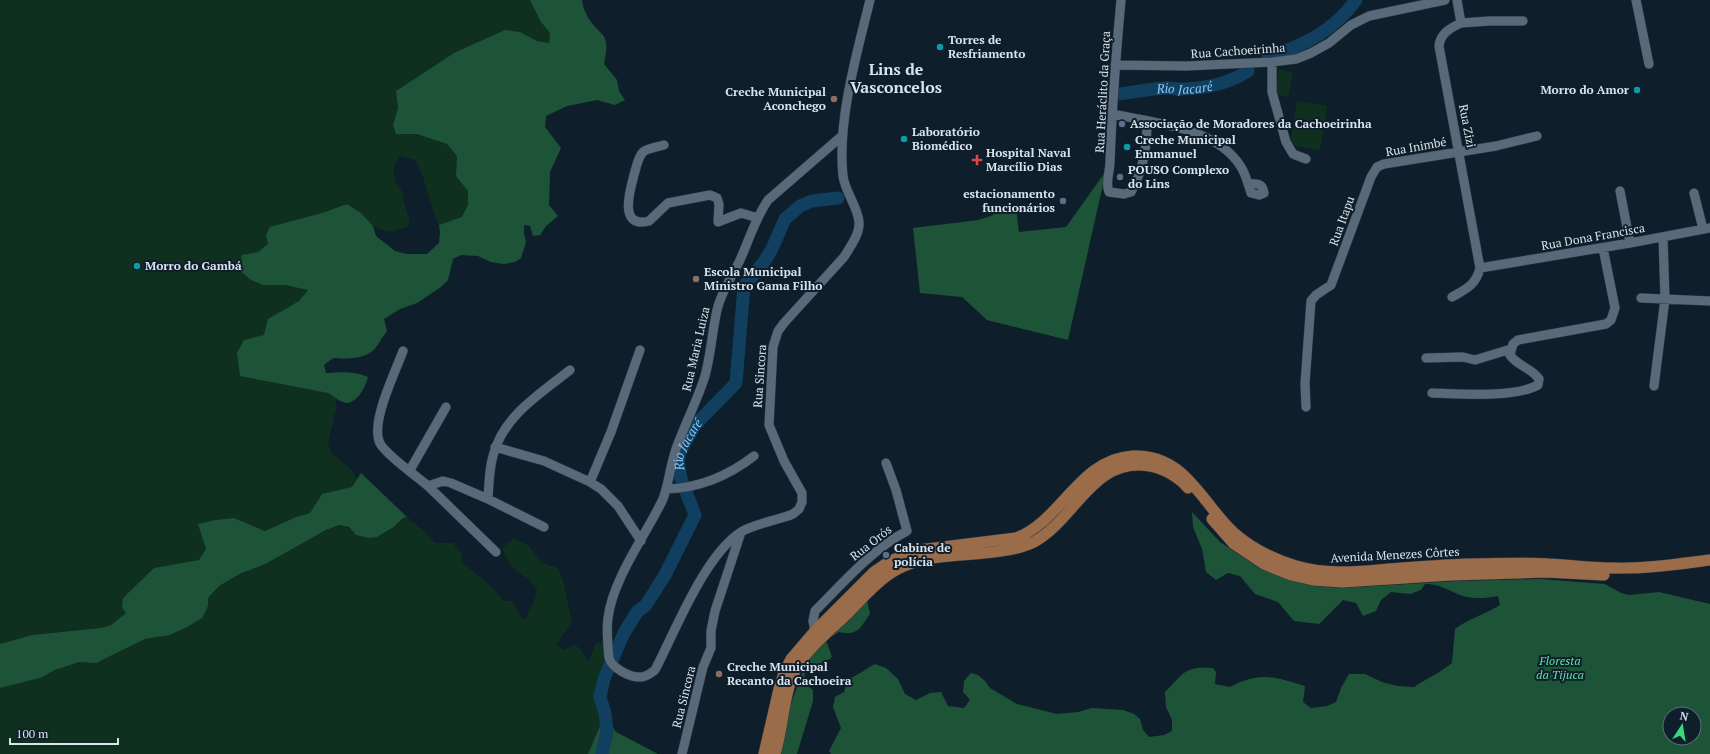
<svg xmlns="http://www.w3.org/2000/svg" width="1710" height="754" viewBox="0 0 1710 754" font-family="'PT Serif',serif">
<style>
.green{fill:#10301f}
.forest{fill:#1d5438;fill-rule:evenodd}
.lines{fill:none;stroke-linecap:round;stroke-linejoin:round}
.river{stroke:#103f5f;stroke-width:13}
.minor-casing{stroke:#303843;stroke-width:10}
.major-casing{stroke:#303843;stroke-width:12}
.minor{stroke:#586979;stroke-width:9}
.major{stroke:#9b6c4a;stroke-width:11}
.culture-dot{fill:#0f9aa8;stroke:#0f1e2b;stroke-width:1.5}
.education-dot{fill:#8d6e63;stroke:#0f1e2b;stroke-width:1.5}
.service-dot{fill:#5c6f8a;stroke:#0f1e2b;stroke-width:1.5}
.health-dot{fill:#e0444e;stroke:#0f1e2b;stroke-width:1.5}
.labels{text-anchor:middle;stroke-width:4;stroke-linejoin:round;paint-order:stroke}
.poi-label{font-size:12px;font-weight:bold;fill:#d9e3ec;stroke:#0f1e2b;text-anchor:start}
.street-label{font-size:12px;fill:#d9e3ec;stroke:#0f1e2b}
.park-label{font-size:12px;font-style:italic;fill:#5ee5a1;stroke:#0f1e2b}
.water-label{font-size:13px;font-style:italic;fill:#8bc7f7;stroke:#0f1e2b}
.district-label{font-size:16px;font-weight:bold;fill:#d9e3ec;stroke:#0f1e2b}
</style>
<rect width="100%" height="100%" fill="#0f1e2b"/>
<path class="green" d="M0 0H530L541 22 550 33 549 44 537 41 520 32 454 53 396 91 398 108 393 125 396 134H417L447 144 457 156 456 176 468 191V205L462 218 439 225C429 204 427 180 415 160L400 156 393 168 396 183 403 193 404 203 410 222 407 227 388 232 373 226 361 213 347 204 266 235 268 244 258 252 263 285H285L308 289 299 301 281 311 272 382 328 393 336 397V409L328 443 331 453 352 470 357 479 352 487 322 494 310 513 296 517 265 531 234 518 199 524 206 550 199 560 154 568 123 598 126 613 111 625 101 628 32 635 0 644Z
M1279 69 1293 73 1288 97 1274 94Z
M1297 101 1327 106 1320 150 1290 145Z
M407 517 424 531 435 543H453L461 553 463 563 493 588 503 601H513L519 614 525 620 534 602 537 588 529 580 509 564 502 548 514 538 529 546 542 563 558 568 563 581 572 623 556 644 563 650 576 645 582 652 588 662 596 643H605L611 672 599 696 605 714 588 754H0V688L40 678 55 670 79 662 96 663 145 639 170 635 189 626 202 618 208 606V598L219 586 326 530C329 529 334 526 338 526 350 523 356 538 369 538 377 538 388 532 395 527 399 523 401 518 407 517Z"/>
<path class="forest" d="M530 0H582C583 11 590 22 598 30 602 34 605 36 606 43 607 49 605 58 604 64L617 80 619 91 625 100 615 105 597 100 567 106 546 116 545 127 561 148 550 172 549 205 558 216 546 226 540 235 533 236 530 226 524 225V234L526 242 521 258 515 262 504 264 491 262 478 256 461 255 453 259 448 280 441 287 417 303 400 309 384 319 387 331C382 337 377 348 371 352 362 359 344 359 333 358L324 365 326 373C341 372 355 371 368 377 366 386 358 402 347 403 341 403 334 396 328 393L240 376 237 353 244 340 264 335 268 319 299 301 308 290 285 285H263L251 280 238 269 242 255 258 252 268 244 266 235 270 227 322 213 347 204 361 213 373 226 376 236 395 251 407 254H427L439 243 440 232 439 225 462 217 468 205V191L456 176 457 156 447 144 417 134H396L393 125 398 108 396 91 454 53 505 30 520 32 537 41 549 43 550 33 541 22Z
M1106 171 1068 340 987 320 962 297 920 293 913 228 978 220 991 216 1006 207 1016 208 1019 232 1066 227Z
M361 473 407 517 403 518 394 527 377 537 368 538 356 535 349 527 339 525 326 530 265 564 240 574 219 586 208 598V606L202 618 189 626 170 635 145 639 96 663 79 662 55 670 40 678 0 688V644L32 635 101 628 111 625 126 613 122 607 123 598 154 568 199 560 206 549 198 524 216 520 234 518 265 531 296 517 310 513 322 494 352 487Z
M1192 512 1220 542 1261 569 1317 586 1340 588 1458 581 1540 579 1605 584 1621 593 1629 595 1659 592 1710 604V754H831L829 751 841 728 833 707 835 697 844 692 848 680 875 664 886 668 898 679 905 694 916 700 930 693 941 692 948 706 964 708 970 700 963 692 964 681 971 673 978 675 985 681 990 688 1017 704 1057 714 1078 712 1092 708 1123 710 1134 714 1140 719 1143 730 1149 737 1164 735 1172 731V720L1166 707 1165 692C1184 673 1184 666 1213 668L1216 672 1215 684 1230 687C1261 671 1274 677 1305 686L1303 702 1311 708 1327 706 1336 702 1341 688 1349 674H1365L1382 682 1397 686 1414 687C1426 679 1440 673 1452 663L1455 629C1468 619 1485 614 1500 605L1498 596C1488 598 1477 599 1467 597 1451 593 1441 583 1425 584L1421 590 1410 594 1391 592 1381 600 1376 611 1363 616 1356 603 1343 600 1319 624 1294 621 1278 602 1255 594 1240 576 1228 573 1216 580 1206 572 1202 549 1193 527ZM1670 714H1694V738H1670Z
M867 600 870 614C859 629 858 636 839 632L826 640 832 657C824 664 814 666 805 672L804 683 813 690V701L797 754H777L786 718 802 673 814 652Z
M605 714 616 732 658 754H588Z"/>
<g class="lines">
<g class="river">
<path d="M1268 56C1303 47 1335 29 1356 0"/>
<path id="s1" d="M1118 94C1134 92 1149 89 1164 88 1171 87 1177 90 1183 89 1206 88 1229 84 1248 71"/>
<path id="s2" d="M602 754 607 731 605 713 600 697 604 679 624 633 637 612 646 605 665 575 695 515 681 479 678 460 680 451 695 425 736 383 744 286 764 262 772 249 785 219 800 206 812 201 838 198"/>
</g>
<defs>
<path id="minor" d="M1121 0C1116 54 1112 108 1110 162 1110 171 1105 183 1109 192L1124 194 1131 192C1144 168 1147 147 1147 121
M1636 0 1649 64
M1461 23 1489 21H1523
M1272 62V92L1286 142 1293 154 1306 159
M1115 65 1186 66 1272 62 1296 59 1311 53 1329 43 1351 25 1369 16 1445 0
M1112 114C1154 123 1217 127 1241 167 1246 175 1248 184 1251 193L1259 195 1264 193C1263 183 1256 183 1248 184
M843 135 768 200C755 219 749 240 740 260 732 277 721 292 717 310 712 332 711 354 705 376 697 401 685 424 676 449 670 466 669 483 663 499 646 535 613 578 608 618 606 631 608 645 609 658 612 668 630 678 641 677 646 677 650 674 655 670 676 630 704 556 741 532 753 524 779 520 793 514L799 509 802 502V493L784 461 769 425 773 347 778 331 784 323 844 257C850 247 860 234 859 222 858 207 845 192 843 176 837 121 857 53 870 0
M664 145C658 147 648 148 643 152 638 157 636 168 634 175 630 190 618 229 649 221L668 203 710 195 717 198 719 204 718 222 741 213 758 218
M1620 191 1630 243
M1694 193 1703 229
M1480 268 1630 243 1710 228
M1452 297C1466 289 1476 285 1480 268L1439 46C1440 34 1450 28 1461 23L1457 0
M1641 298 1710 301
M403 351C396 371 368 426 381 445 390 458 414 474 428 486L443 481 451 483 488 499 544 527
M1426 358 1463 357 1475 360 1511 349
M1654 386 1665 299 1663 237
M1432 393C1458 394 1515 398 1538 385L1539 379C1532 368 1517 366 1510 355L1513 344 1518 340 1606 324 1611 320 1615 308 1603 248
M1306 407 1305 383 1311 301 1316 295 1331 285 1371 177 1377 167 1384 164 1496 146 1537 136
M495 447 544 461 590 482 601 489 618 506 641 541
M410 470 446 407
M590 482 611 432 640 350
M428 486 496 552
M667 489C700 488 728 476 754 456
M488 499C489 485 489 469 493 456 503 416 540 394 570 370
M815 631 813 621 815 611C842 584 872 549 907 531L896 490 886 463
M682 754 703 667 711 648V631L715 611 741 532"/>
<path id="major" d="M1212 519 1234 544 1264 564 1291 575 1313 580 1342 582 1451 575 1546 572 1604 575
M764 754 779 689 784 673 791 659 815 631 874 572 890 561 919 550 1016 538C1062 521 1079 459 1133 456 1185 454 1201 502 1233 532 1251 548 1273 559 1296 566 1328 575 1355 572 1388 569 1415 567 1441 565 1468 564 1495 564 1522 562 1549 564 1571 565 1592 568 1614 568 1646 569 1678 564 1710 560
M775 754C783 728 783 699 793 675 803 651 831 630 849 612 862 599 875 583 891 573 900 567 911 563 921 560 954 553 1006 556 1034 542 1076 519 1093 456 1150 466 1163 468 1179 477 1188 488"/>
</defs>
<use href="#minor" class="minor-casing"/>
<use href="#major" class="major-casing"/>
<use href="#minor" class="minor"/>
<use href="#major" class="major"/>
</g>
<g class="culture-dot">
<circle cx="940" cy="47" r="4"/>
<circle cx="1637" cy="90" r="4"/>
<circle cx="904" cy="139" r="4"/>
<circle cx="1127" cy="147" r="4"/>
<circle cx="137" cy="266" r="4"/>
</g>
<g class="education-dot">
<circle cx="834" cy="99" r="4"/>
<circle cx="696" cy="279" r="4"/>
<circle cx="719" cy="674" r="4"/>
</g>
<g class="service-dot">
<circle cx="1122" cy="124" r="4"/>
<circle cx="1120" cy="177" r="4"/>
<circle cx="1063" cy="201" r="4"/>
<circle cx="886" cy="555" r="4"/>
</g>
<path class="health-dot" d="M975 154h4v4h4v4h-4v4h-4v-4h-4v-4h4z"/>
<g class="labels">
<g class="poi-label">
<text x="948" y="44">Torres de<tspan x="948" dy="14">Resfriamento</tspan></text>
<text x="1629" y="94" text-anchor="end">Morro do Amor</text>
<text x="826" y="96" text-anchor="end">Creche Municipal<tspan x="826" dy="14">Aconchego</tspan></text>
<text x="1130" y="128">Associação de Moradores da Cachoeirinha</text>
<text x="912" y="136">Laboratório<tspan x="912" dy="14">Biomédico</tspan></text>
<text x="1135" y="144">Creche Municipal<tspan x="1135" dy="14">Emmanuel</tspan></text>
<text x="986" y="157">Hospital Naval<tspan x="986" dy="14">Marcílio Dias</tspan></text>
<text x="1128" y="174">POUSO Complexo<tspan x="1128" dy="14">do Lins</tspan></text>
<text x="1055" y="198" text-anchor="end">estacionamento<tspan x="1055" dy="14">funcionários</tspan></text>
<text x="145" y="270">Morro do Gambá</text>
<text x="704" y="276">Escola Municipal<tspan x="704" dy="14">Ministro Gama Filho</tspan></text>
<text x="894" y="552">Cabine de<tspan x="894" dy="14">polícia</tspan></text>
<text x="727" y="671">Creche Municipal<tspan x="727" dy="14">Recanto da Cachoeira</tspan></text>
</g>
<g class="street-label">
<text transform="translate(1238 51) rotate(-4)" y="4">Rua Cachoeirinha</text>
<text transform="translate(1103 92) rotate(-87)" y="4">Rua Heráclito da Graça</text>
<text transform="translate(1467 126) rotate(79)" y="4">Rua Zizi</text>
<text transform="translate(1416 147) rotate(-10)" y="4">Rua Inimbé</text>
<text transform="translate(1342 221) rotate(-70)" y="4">Rua Itapu</text>
<text transform="translate(1593 237) rotate(-10)" y="4">Rua Dona Francisca</text>
<text transform="translate(696 349) rotate(-77)" y="4">Rua Maria Luiza</text>
<text transform="translate(760 376) rotate(-86)" y="4">Rua Sincora</text>
<text transform="translate(871 543) rotate(-38)" y="4">Rua Orós</text>
<text transform="translate(1395 555) rotate(-3)" y="4">Avenida Menezes Côrtes</text>
<text transform="translate(684 697) rotate(-76)" y="4">Rua Sincora</text>
</g>
<g class="park-label">
<text x="1560" y="665">Floresta<tspan x="1560" dy="14">da Tijuca</tspan></text>
</g>
<g class="water-label">
<text dy="5" stroke="none"><textPath href="#s1" startOffset="67">Rio Jacaré</textPath></text>
<text dy="5" stroke="none"><textPath href="#s2" startOffset="341">Rio Jacaré</textPath></text>
</g>
<g class="district-label">
<text x="896" y="75">Lins de<tspan x="896" dy="18">Vasconcelos</tspan></text>
</g>
</g>
<g transform="translate(1682 726) rotate(12)"><circle r="19" fill="#0f1e2b" stroke="#606d78"/>
<path d="M0-3L7 15L0 10L-7 15Z" fill="#3ad77f"/>
<text y="-6" font-size="11" font-weight="bold" text-anchor="middle" fill="#d9e3ec">N</text>
</g>
<path d="M10 738v6h108v-6" fill="none" stroke="#d9e3ec" stroke-width="2"/>
<text x="16" y="738" font-size="12" fill="#d9e3ec" stroke="#0f1e2b" stroke-width="3" paint-order="stroke">100 m</text>
</svg>
